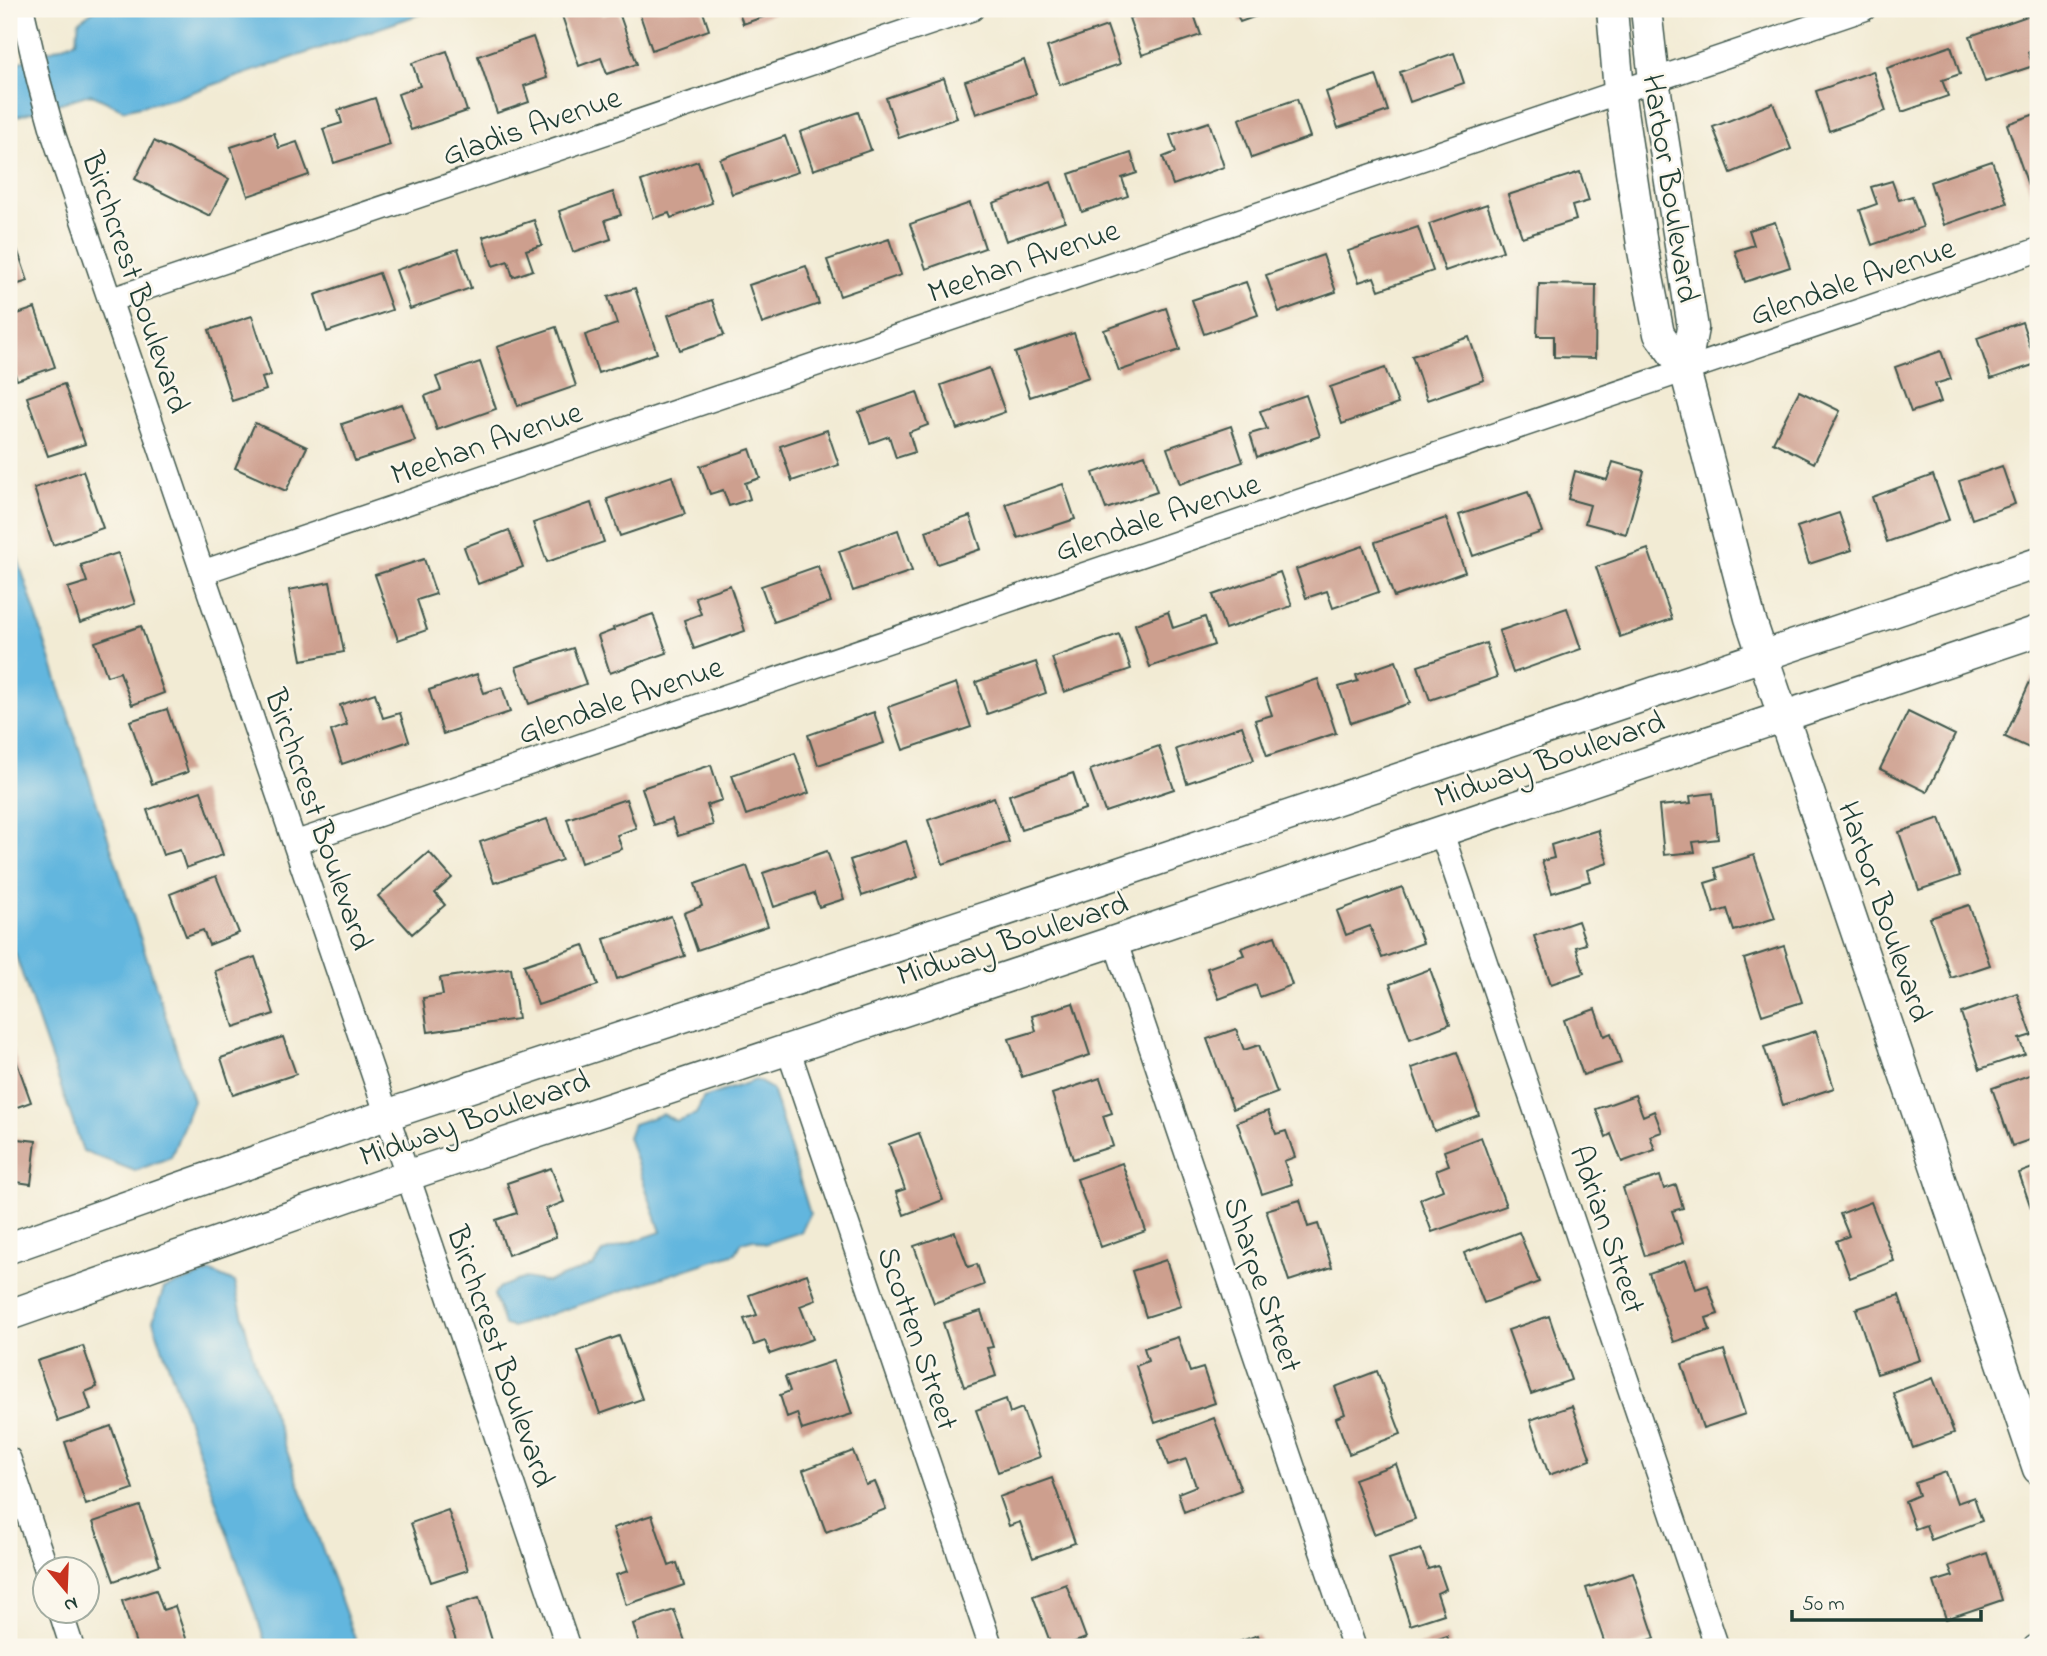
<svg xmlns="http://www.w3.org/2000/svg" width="2047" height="1656" viewBox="0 0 2047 1656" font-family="'Indie Flower',sans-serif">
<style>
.water{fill:#62b6de;stroke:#407a89;stroke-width:2}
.building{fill:#cd9f8e}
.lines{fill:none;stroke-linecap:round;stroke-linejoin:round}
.minor-casing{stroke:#3f574c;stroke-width:26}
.tertiary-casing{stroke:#3f574c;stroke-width:33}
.minor{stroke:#fff;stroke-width:23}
.tertiary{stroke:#fff;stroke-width:30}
.labels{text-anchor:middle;stroke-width:5;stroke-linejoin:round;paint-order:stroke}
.street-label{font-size:32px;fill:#1f3d34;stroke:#fbf7ec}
</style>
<rect width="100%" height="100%" fill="#fbf7ec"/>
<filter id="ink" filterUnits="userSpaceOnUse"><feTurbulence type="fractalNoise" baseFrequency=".0143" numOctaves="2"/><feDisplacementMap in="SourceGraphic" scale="14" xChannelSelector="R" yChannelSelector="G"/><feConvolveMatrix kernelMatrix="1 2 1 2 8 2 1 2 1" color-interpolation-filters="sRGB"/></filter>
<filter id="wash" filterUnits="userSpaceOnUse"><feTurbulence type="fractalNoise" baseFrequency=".00686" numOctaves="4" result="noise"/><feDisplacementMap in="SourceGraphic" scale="28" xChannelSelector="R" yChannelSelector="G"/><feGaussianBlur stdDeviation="1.57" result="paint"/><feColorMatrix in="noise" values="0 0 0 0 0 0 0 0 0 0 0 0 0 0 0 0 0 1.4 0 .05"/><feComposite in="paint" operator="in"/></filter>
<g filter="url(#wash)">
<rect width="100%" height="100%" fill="#f2ebd4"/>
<path class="water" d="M96 9H435L175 98 124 110 90 94 9 119V66L76 41 79 21Z
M9 531 193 1101 171 1157 135 1171 83 1151 9 936Z
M756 1080 772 1089 810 1214 801 1232 765 1244 753 1239 742 1242 736 1253 512 1327 504 1325 494 1295 500 1287 525 1278 547 1282 593 1266 603 1252 661 1232 628 1137 633 1124 663 1114 676 1121 696 1114 703 1098Z
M211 1272 234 1282 254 1360 358 1647H267L153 1321 164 1288Z"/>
<g id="blocks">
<path class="building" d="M574 9H600L602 16 618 10 637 64 607 74 601 58 579 66 561 13Z
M638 9H702L709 30 652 50Z
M738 9H786L743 24Z
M1155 9H1192L1201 35 1142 55 1129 18Z
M1235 9H1276L1240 22Z
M2033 14 2038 29V48L2028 52 2033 66 1985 82 1970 36Z
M1107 26 1120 64 1060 85 1047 47Z
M533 37 547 78 524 86 529 102 497 113 478 56Z
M1951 46 1960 74 1942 80 1948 96 1902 112 1887 68Z
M447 51 467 111 411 130 398 94 420 86 412 63Z
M1454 53 1464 83 1410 102 1400 72Z
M1024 60 1036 94 976 114 965 81Z
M1873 71 1886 111 1829 131 1816 91Z
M1376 75 1388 111 1338 128 1326 92Z
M944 78 957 118 899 138 886 98Z
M375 98 390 145 334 163 323 129 342 123 338 110Z
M1297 99 1310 137 1252 158 1239 119Z
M1773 103 1791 149 1731 173 1713 127Z
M858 112 871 150 813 170 800 132Z
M2038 113V191L2031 194 2007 124Z
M1209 122 1224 167 1173 185 1163 157 1176 152 1170 135Z
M274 133 279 148 297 142 309 175 248 196 231 147Z
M785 136 798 172 732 194 720 159Z
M154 141 229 179 210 216 135 179Z
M1131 153 1137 173 1122 178 1128 196 1082 212 1069 174Z
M698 161 712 203 671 218 669 213 654 218 641 181Z
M1992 161 2007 203 1944 225 1930 182Z
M1580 172 1589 201 1572 206 1576 220 1522 237 1508 195Z
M1892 181 1899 200 1912 196 1923 227 1872 245 1860 210 1877 204 1871 187Z
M1051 182 1065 221 1006 241 993 203Z
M613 192 621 215 605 220 611 239 573 252 559 211Z
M970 203 985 248 926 269 910 224Z
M1487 204 1503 251 1445 271 1429 224Z
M534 220 542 245 526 250 533 270 513 277 508 261 493 266 483 237Z
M1775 222 1790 267 1745 282 1735 251 1754 245 1749 230Z
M9 225 28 281 9 287Z
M1418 227 1433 271 1379 290 1374 277 1359 282 1348 251Z
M889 239 901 275 840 296 827 260Z
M458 249 471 288 410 309 396 270Z
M1323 255 1336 292 1279 312 1266 275Z
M806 266 819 304 762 324 749 285Z
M379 273 392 310 327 332 315 295Z
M1246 282 1258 315 1204 334 1192 300Z
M1539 284 1596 285 1595 358 1554 357V336H1537Z
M635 288 657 353 598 373 585 335 617 324 608 297Z
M712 300 724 335 680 350 668 315Z
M35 308 55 367 17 380 9 357V317Z
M1166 308 1180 350 1119 371 1104 330Z
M252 316 271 375 262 378 266 390 232 401 209 330Z
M2022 322 2036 364 1991 379 1977 338Z
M556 327 576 386 518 406 497 347Z
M1074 333 1089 377 1030 397 1015 353Z
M1469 337 1484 380 1427 400 1412 356Z
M1941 351 1951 379 1935 384 1941 402 1911 412 1895 367Z
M480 362 496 409 437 430 425 396 441 390 436 377Z
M989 368 1005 412 957 429 941 385Z
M1385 368 1398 404 1342 424 1330 387Z
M64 384 85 444 48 456 27 397Z
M1799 391 1840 411 1814 463 1773 442Z
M917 392 928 425 909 432 915 452 896 458 889 436 870 443 859 412Z
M1306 395 1320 436 1257 457 1250 434 1267 429 1260 411Z
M402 404 415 441 355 461 342 424Z
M255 423 307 447 286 491 235 468Z
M1231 426 1243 462 1180 484 1167 448Z
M827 430 839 465 792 481 780 446Z
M750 449 760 478 745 483 750 499 729 506 723 490 710 494 700 466Z
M1145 455 1157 492 1106 509 1093 473Z
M1613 462 1644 471 1626 534 1585 523 1590 505 1568 499 1575 471 1607 480Z
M2002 466 2015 504 1972 519 1959 481Z
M83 471 103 528 53 545 34 488Z
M1933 475 1949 520 1887 542 1872 497Z
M672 476 685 514 620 536 607 499Z
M1063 484 1075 519 1018 538 1006 504Z
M1528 492 1542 532 1473 556 1459 515Z
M591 503 604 542 547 562 533 523Z
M1839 513 1852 550 1809 564 1797 527Z
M970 516 981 549 937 564 926 531Z
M1446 518 1465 572 1394 597 1375 542Z
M509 530 523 567 478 584 464 547Z
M898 530 912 571 853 591 839 551Z
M1363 546 1379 592 1333 608 1327 591 1306 598 1296 569Z
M1648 549 1672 619 1620 637 1596 567Z
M118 553 135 604 80 623 68 588 87 582 81 565Z
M424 559 436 594 417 600 427 630 398 640 375 575Z
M818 566 831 602 774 622 761 586Z
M1280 572 1292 606 1225 629 1213 595Z
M330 582 344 652 302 660 289 590Z
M730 585 745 631 694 649 684 620 701 614 695 597Z
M1567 608 1581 649 1513 673 1499 631Z
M1168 612 1173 628 1205 617 1214 645 1150 667 1135 624Z
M653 614 667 653 610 673 598 636 614 630 613 628Z
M141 626 164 693 132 705 120 672 107 676 95 642Z
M1119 634 1131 669 1064 692 1052 658Z
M1486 643 1497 677 1430 700 1418 666Z
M573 648 586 684 529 704 516 667Z
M1396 661 1410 703 1351 723 1339 687 1358 681 1356 675Z
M1036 662 1046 693 987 714 976 682Z
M477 674 484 693 502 687 510 712 443 734 429 690Z
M2032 677 2038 680V752L2005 737Z
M1318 679 1336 733 1267 756 1255 720 1272 715 1266 697Z
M956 683 971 727 903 750 888 707Z
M375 693 383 718 400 713 409 741 342 764 331 731 347 725 340 705Z
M167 709 188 772 152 784 130 721Z
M874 712 884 743 818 765 808 735Z
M1908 712 1955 735 1927 792 1880 769Z
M1242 726 1254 760 1187 783 1176 749Z
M1159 746 1174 789 1105 812 1090 770Z
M795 753 809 793 746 815 732 775Z
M711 765 722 800 707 805 713 825 678 836 672 819 654 825 642 788Z
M1073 773 1085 809 1021 830 1009 795Z
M201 791 223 855 186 868 180 850 163 855 147 810Z
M1713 793 1718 839 1693 842 1695 852 1664 855 1659 806 1691 803 1690 796Z
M994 797 1009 842 943 864 928 820Z
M626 799 636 828 617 835 622 849 581 863 567 819Z
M1940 818 1960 876 1919 890 1899 832Z
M547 819 562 860 494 883 480 842Z
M1598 830 1608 863 1587 870 1590 881 1552 893 1542 861 1554 858 1551 845Z
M906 841 918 877 862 896 850 860Z
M827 851 844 899 819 907 814 893 774 907 763 873Z
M429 852 452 878 435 893 445 905 412 934 378 896Z
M1754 855 1775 918 1734 931 1727 909 1714 913 1705 883 1718 879 1715 868Z
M747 866 768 926 697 950 684 913 702 906 695 884Z
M216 876 239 933 209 945 203 930 186 936 170 894Z
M1402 887 1423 943 1382 958 1370 926 1346 935 1337 911Z
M1969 905 1990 965 1951 978 1930 918Z
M671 916 685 956 617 979 604 939Z
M1578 921 1586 944 1576 947 1584 973 1551 984 1534 936Z
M1275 936 1292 985 1260 997 1256 985 1219 999 1207 968 1244 955 1241 948Z
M584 945 598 985 538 1005 524 965Z
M1784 946 1802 1002 1762 1015 1744 959Z
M255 957 274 1014 234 1027 215 971Z
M511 968 518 1019 428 1032 423 998 443 995 440 978Z
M1430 969 1450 1024 1410 1039 1390 984Z
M2017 993 2032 1035 2019 1039 2025 1054 1980 1069 1961 1013Z
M1073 1003 1090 1055 1022 1077 1009 1039 1036 1031 1032 1016Z
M1595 1009 1604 1036 1611 1033 1621 1063 1583 1075 1564 1020Z
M1236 1029 1244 1050 1259 1045 1277 1093 1233 1109 1207 1039Z
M1816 1031 1834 1088 1783 1105 1764 1047Z
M283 1037 296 1074 233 1095 221 1058Z
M11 1046 31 1102 9 1110V1047Z
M1457 1052 1479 1115 1434 1131 1412 1068Z
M2038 1072V1137L2012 1146 1992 1088Z
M1100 1078 1112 1113 1103 1116 1113 1146 1073 1159 1052 1094Z
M1635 1095 1643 1116 1654 1111 1662 1132 1650 1136 1655 1150 1622 1162 1611 1134 1606 1137 1596 1109Z
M1268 1111 1276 1134 1286 1131 1295 1157 1284 1161 1292 1184 1262 1194 1237 1122Z
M919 1133 943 1200 904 1215 896 1192 905 1189 889 1144Z
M1481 1137 1506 1206 1432 1232 1420 1199 1443 1190 1436 1170 1449 1165 1444 1151Z
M9 1138 36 1141 31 1184 9 1181Z
M1122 1163 1146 1231 1101 1247 1077 1179Z
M2038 1166V1205L2031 1208 2019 1173Z
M551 1168 564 1202 546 1209 556 1237 508 1255 496 1220 517 1213 507 1183Z
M1660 1176 1664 1189 1676 1185 1683 1208 1672 1211 1683 1243 1645 1256 1623 1188Z
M1300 1200 1308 1227 1318 1224 1332 1267 1289 1281 1266 1210Z
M1871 1202 1894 1261 1850 1278 1836 1241 1849 1236 1840 1214Z
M955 1232 968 1267 977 1264 984 1285 934 1303 914 1246Z
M1519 1232 1539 1282 1484 1303 1464 1253Z
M1166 1260 1181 1306 1146 1317 1132 1271Z
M1686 1260 1696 1289 1708 1285 1718 1314 1706 1318 1710 1330 1674 1342 1649 1273Z
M807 1274 816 1300 800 1306 813 1339 770 1354 765 1341 754 1345 744 1319 757 1315 749 1295Z
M1899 1295 1920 1360 1877 1374 1856 1309Z
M981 1311 993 1347 987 1348 996 1376 964 1387 943 1323Z
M1549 1316 1571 1380 1531 1394 1508 1330Z
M619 1336 642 1399 600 1414 578 1351Z
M1178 1337 1190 1372 1203 1368 1215 1403 1155 1423 1136 1366 1148 1361 1144 1348Z
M83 1346 97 1387 85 1392 91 1410 58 1421 37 1361Z
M1724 1350 1745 1414 1703 1428 1682 1364Z
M834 1361 852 1414 802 1430 797 1413 787 1417 780 1395 790 1391 785 1377Z
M1377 1371 1401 1434 1349 1454 1336 1418 1345 1414 1335 1387Z
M1933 1378 1954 1433 1913 1448 1893 1393Z
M1006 1399 1010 1413 1022 1408 1040 1457 998 1472 976 1410Z
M1572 1406 1591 1460 1549 1475 1530 1420Z
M1214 1418 1241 1490 1184 1512 1178 1493 1196 1486 1186 1459 1168 1465 1159 1439Z
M111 1426 133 1489 86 1505 65 1442Z
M853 1451 866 1485 875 1482 886 1509 826 1532 803 1470Z
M1396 1464 1415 1519 1374 1534 1354 1479Z
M1946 1472 1957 1503 1974 1497 1982 1521 1931 1540 1926 1525 1915 1529 1905 1501 1919 1495 1915 1483Z
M1052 1478 1075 1543 1033 1558 1020 1522 1009 1526 999 1497Z
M140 1506 160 1565 114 1581 93 1522Z
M448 1510 468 1570 431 1582 411 1523Z
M652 1515 669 1566 677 1563 684 1585 626 1605 616 1575 628 1571 613 1528Z
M1421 1549 1428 1569 1438 1566 1446 1589 1437 1593 1444 1614 1410 1625 1389 1559Z
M1987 1553 2002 1600 1946 1619 1934 1582 1953 1576 1949 1566Z
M1633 1573 1655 1638 1628 1647H1606L1586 1588Z
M1066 1584 1086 1638 1061 1647H1052L1033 1596Z
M156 1590 163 1610 175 1606 189 1647H137L122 1601Z
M479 1598 494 1647H458L445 1608Z
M674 1610 687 1647H640L633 1624Z
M1258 1635 1262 1647H1224Z
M1447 1636 1451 1647H1414Z"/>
</g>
</g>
<g filter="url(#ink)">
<use href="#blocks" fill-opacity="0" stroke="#3f574c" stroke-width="2"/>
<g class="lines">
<defs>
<path id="minor" d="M22 9 39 82 54 136 568 1647
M110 300 972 9
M203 572 1864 9
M1441 831 1717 1647
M295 843 2038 250
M1115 941 1354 1647
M788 1049 991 1647
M9 1459 46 1568
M60 1610 72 1647
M2035 1647 2038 1646"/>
<path id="tertiary" d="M1612 9 1619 91 1643 251 1659 334 1685 370 1750 618 2038 1469
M1646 9 1654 80 1693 328 1685 370
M9 1248 386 1115 1095 881 2038 563
M9 1315 406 1176 1115 941 2038 631"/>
</defs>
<use href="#minor" class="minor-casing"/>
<use href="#tertiary" class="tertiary-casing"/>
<use href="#minor" class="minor"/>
<use href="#tertiary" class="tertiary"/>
</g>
</g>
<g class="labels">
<g class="street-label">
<text transform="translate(531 125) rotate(-19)" y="11">Gladis Avenue</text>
<text transform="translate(1672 188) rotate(81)" y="11">Harbor Boulevard</text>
<text transform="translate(1023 260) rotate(-19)" y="11">Meehan Avenue</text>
<text transform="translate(1852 280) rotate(-19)" y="11">Glendale Avenue</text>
<text transform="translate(137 282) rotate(71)" y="11">Birchcrest Boulevard</text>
<text transform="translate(486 442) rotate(-19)" y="11">Meehan Avenue</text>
<text transform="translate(1157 516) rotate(-19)" y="11">Glendale Avenue</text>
<text transform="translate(620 699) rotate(-19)" y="11">Glendale Avenue</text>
<text transform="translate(1549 758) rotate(-19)" y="11">Midway Boulevard</text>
<text transform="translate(320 819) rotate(71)" y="11">Birchcrest Boulevard</text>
<text transform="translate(1886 911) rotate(71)" y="11">Harbor Boulevard</text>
<text transform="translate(1012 938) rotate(-18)" y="11">Midway Boulevard</text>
<text transform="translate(474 1117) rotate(-19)" y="11">Midway Boulevard</text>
<text transform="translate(1609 1229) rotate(71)" y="11">Adrian Street</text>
<text transform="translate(1264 1284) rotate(71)" y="11">Sharpe Street</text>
<text transform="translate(919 1338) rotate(71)" y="11">Scotten Street</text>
<text transform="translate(502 1356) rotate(71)" y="11">Birchcrest Boulevard</text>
</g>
</g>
<rect width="2047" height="1656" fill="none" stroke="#fbf7ec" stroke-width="35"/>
<g transform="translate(66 1590) rotate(161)"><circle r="33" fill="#fbf7ec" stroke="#a3ada2" stroke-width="2"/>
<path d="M0-5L12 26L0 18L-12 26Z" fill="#c8321e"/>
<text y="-10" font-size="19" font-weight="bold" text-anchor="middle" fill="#1f3d34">N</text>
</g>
<path d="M1792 1610v10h189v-10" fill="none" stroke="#1f3d34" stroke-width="3.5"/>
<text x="1802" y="1610" font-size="21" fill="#1f3d34" stroke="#fbf7ec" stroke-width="5" paint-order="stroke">50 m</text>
</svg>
